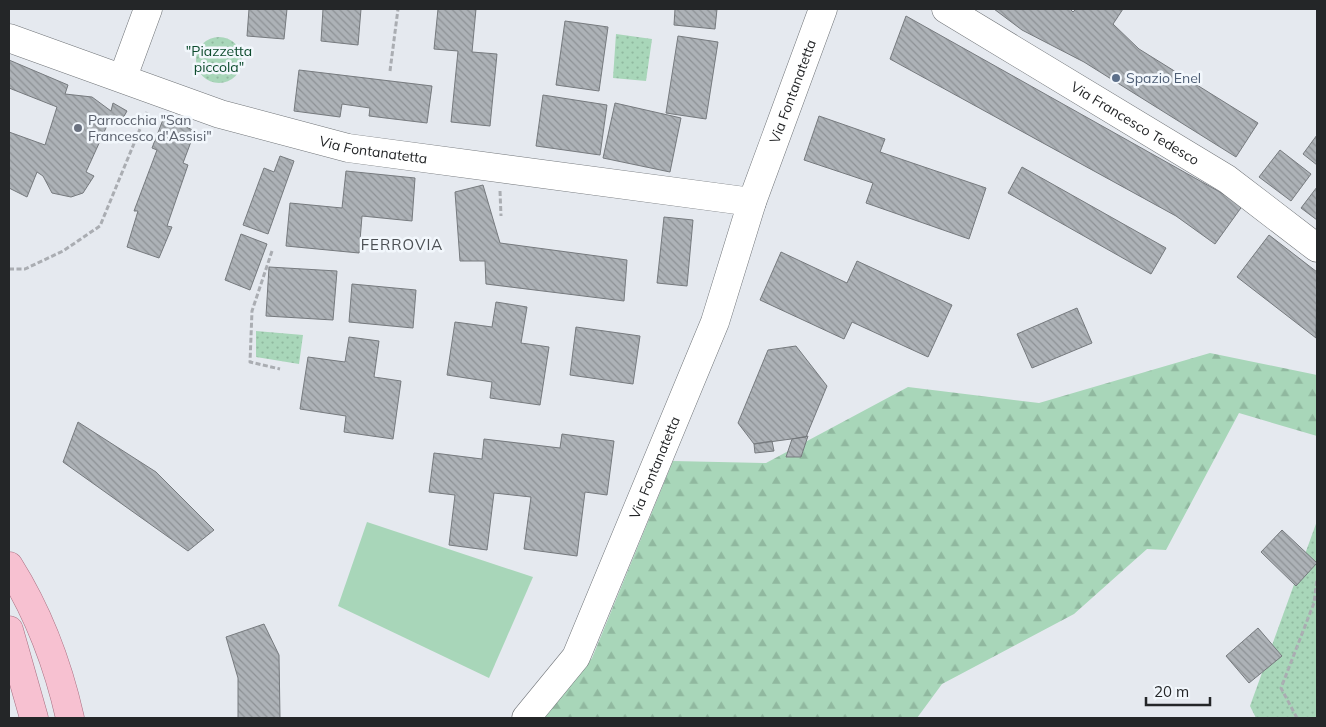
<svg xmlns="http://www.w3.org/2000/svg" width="1326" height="727" viewBox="0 0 1326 727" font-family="Mulish,sans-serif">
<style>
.grass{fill:url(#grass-dots)}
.forest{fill:url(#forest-firs)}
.pitch{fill:#a8d6b9}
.building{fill:url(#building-back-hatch);stroke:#767a7e}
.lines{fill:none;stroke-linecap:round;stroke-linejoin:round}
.minor-casing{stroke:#707478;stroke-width:29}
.major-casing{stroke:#a97082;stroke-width:29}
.path{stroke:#aaadb2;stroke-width:3;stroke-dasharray:5 2.5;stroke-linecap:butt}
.minor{stroke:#fff;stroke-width:28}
.major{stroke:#f7c1d1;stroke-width:28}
.service-dot{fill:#5c6f8a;stroke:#f2f7fc;stroke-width:2}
.worship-dot{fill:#6b7280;stroke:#f2f7fc;stroke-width:2}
.labels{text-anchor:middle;stroke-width:5;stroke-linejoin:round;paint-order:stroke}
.park-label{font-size:14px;fill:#0d4b2d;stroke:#f2f7fc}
.service-label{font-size:14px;fill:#4e5e75;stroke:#f2f7fc;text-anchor:start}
.street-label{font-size:14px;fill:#242628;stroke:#f2f7fc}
.worship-label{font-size:14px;fill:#5b616d;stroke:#f2f7fc;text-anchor:start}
.neighbourhood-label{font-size:15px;letter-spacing:1px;fill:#4c5054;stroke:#f2f7fc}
</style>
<defs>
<pattern id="grass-dots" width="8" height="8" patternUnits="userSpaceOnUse" patternTransform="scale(1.25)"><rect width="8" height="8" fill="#a8d6b9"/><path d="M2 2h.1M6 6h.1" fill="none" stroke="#90b89f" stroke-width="1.8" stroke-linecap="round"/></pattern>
<pattern id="forest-firs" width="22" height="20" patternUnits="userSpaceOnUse" patternTransform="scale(1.25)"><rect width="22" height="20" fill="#a8d6b9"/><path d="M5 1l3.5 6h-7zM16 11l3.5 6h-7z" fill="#90b89f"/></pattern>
<pattern id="building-back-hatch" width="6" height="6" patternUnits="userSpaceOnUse" patternTransform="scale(1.25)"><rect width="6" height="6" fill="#adb2b7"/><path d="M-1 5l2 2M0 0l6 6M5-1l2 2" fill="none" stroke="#8d9195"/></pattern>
</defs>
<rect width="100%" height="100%" fill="#e5e9ef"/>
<path class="grass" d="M616 34 652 39 646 81 613 78Z
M196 60a23 23 0 1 1 46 0a23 23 0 1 1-46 0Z
M256 331 303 335 299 364 256 357Z
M1317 521V718H1256L1250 706Z"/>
<path class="forest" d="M1210 353 1317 375V436L1239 413 1166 550 1147 549 1074 614 942 684 917 718H538L592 658 673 461 766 463 908 387 1039 403Z"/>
<path class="pitch" d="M367 522 533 577 489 678 338 606Z"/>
<path class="building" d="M249 9H287L284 39 247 36Z
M323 9H361L358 45 321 41Z
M438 9H476L472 52 497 54 490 126 451 122 458 51 434 49Z
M675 9H717L715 29 674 25Z
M994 9H1070L1073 12 1076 9H1123L1113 24 1139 49 1258 123 1236 157 1084 62 1022 30Z
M906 16 1243 205 1215 244 1176 216 890 59Z
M565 21 608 27 599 91 556 85Z
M678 36 718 42 706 119 666 113Z
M9 60 68 85 65 94 92 97 111 111 113 103 127 111 119 125 110 119 86 172 94 176 83 193 71 197 52 193 43 176 37 172 27 197 9 188V132L45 145 57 107 9 88Z
M299 70 432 86 427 123 369 116 370 108 342 104 340 117 294 111Z
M543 95 607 105 600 155 536 146Z
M615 103 681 118 670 172 603 158Z
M819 116 885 139 880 152 986 188 969 239 866 203 873 183 804 160Z
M164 117 195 131 183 163 188 165 167 226 172 227 159 258 127 247 138 211H134L157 150 152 148Z
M1317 135V165L1303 154Z
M1280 150 1311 174 1291 201 1259 177Z
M280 156 294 161 268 234 243 225 264 168 274 172Z
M1022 167 1166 248 1151 274 1008 193Z
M346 171 415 178 412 221 362 216 359 253 286 246 290 203 342 208Z
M483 185 500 243 627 260 624 301 486 284 485 261H460L455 192Z
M1317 187V220L1301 208Z
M664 217 693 220 687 286 657 283Z
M241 234 267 244 250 290 225 280Z
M1269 235 1317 272 1316 338 1237 277Z
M781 252 847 283 857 261 952 305 928 357 852 322 844 339 760 300Z
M269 267 337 271 333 320 266 316Z
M352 284 416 290 413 328 349 322Z
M496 302 527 307 521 343 549 347 540 405 490 398 492 382 447 375 455 322 492 327Z
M1077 308 1092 343 1032 368 1017 334Z
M576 327 640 336 633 384 570 375Z
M349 337 379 341 374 377 401 381 393 439 344 432 346 416 300 409 308 357 345 362Z
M796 346 827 386 806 437 754 444 738 423 768 350Z
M78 422 156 472 214 530 188 551 63 462Z
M562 434 614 441 607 495 585 492 577 556 524 549 531 497 494 493 487 550 449 545 455 495 429 492 434 453 482 459 484 439 560 448Z
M808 436 801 457H786L792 439Z
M772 441 774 451 755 453 754 444Z
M1282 530 1317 563 1296 586 1261 552Z
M264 624 279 655 280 718H238V678L226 637Z
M1258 628 1282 656 1249 683 1226 656Z"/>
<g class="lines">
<defs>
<g id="minor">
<path id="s1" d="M946 9 1227 179 1317 248"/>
<path id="s2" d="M9 38 220 114 348 148 752 202"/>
<path d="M123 77 148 9"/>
<path id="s3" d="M526 718 576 657 715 322 752 202 823 9"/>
</g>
<path id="major" d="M9 566C38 612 58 665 70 718
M9 630 34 718"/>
</defs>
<use href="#minor" class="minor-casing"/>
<use href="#major" class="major-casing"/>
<path class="path" d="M390 71 398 9
M500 191 501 216
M272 251 252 311 250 362 280 369
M9 269H25L63 251 100 226 147 112
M1297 718 1281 688 1314 603 1317 579"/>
<use href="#minor" class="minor"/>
<use href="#major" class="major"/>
</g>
<circle class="service-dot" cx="1116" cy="78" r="5"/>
<circle class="worship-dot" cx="78" cy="128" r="5"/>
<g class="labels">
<g class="park-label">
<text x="219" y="56">"Piazzetta<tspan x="219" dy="16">piccola"</tspan></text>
</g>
<g class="service-label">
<text x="1126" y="83">Spazio Enel</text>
</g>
<g class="street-label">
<text dy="5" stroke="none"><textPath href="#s3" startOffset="685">Via Fontanatetta</textPath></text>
<text dy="5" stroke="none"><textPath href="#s1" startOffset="221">Via Francesco Tedesco</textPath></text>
<text dy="5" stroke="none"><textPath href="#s2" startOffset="382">Via Fontanatetta</textPath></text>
<text dy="5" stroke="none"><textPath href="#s3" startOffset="284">Via Fontanatetta</textPath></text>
</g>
<g class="worship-label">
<text x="88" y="125">Parrocchia "San<tspan x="88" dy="16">Francesco d'Assisi"</tspan></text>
</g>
<g class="neighbourhood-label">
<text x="402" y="250">FERROVIA</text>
</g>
</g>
<rect width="1326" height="727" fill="none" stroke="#242628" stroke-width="20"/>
<path d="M1146 697v8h64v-8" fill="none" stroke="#242628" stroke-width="2.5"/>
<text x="1154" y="697" font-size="15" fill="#242628" stroke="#f2f7fc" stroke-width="4" paint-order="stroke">20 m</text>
</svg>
